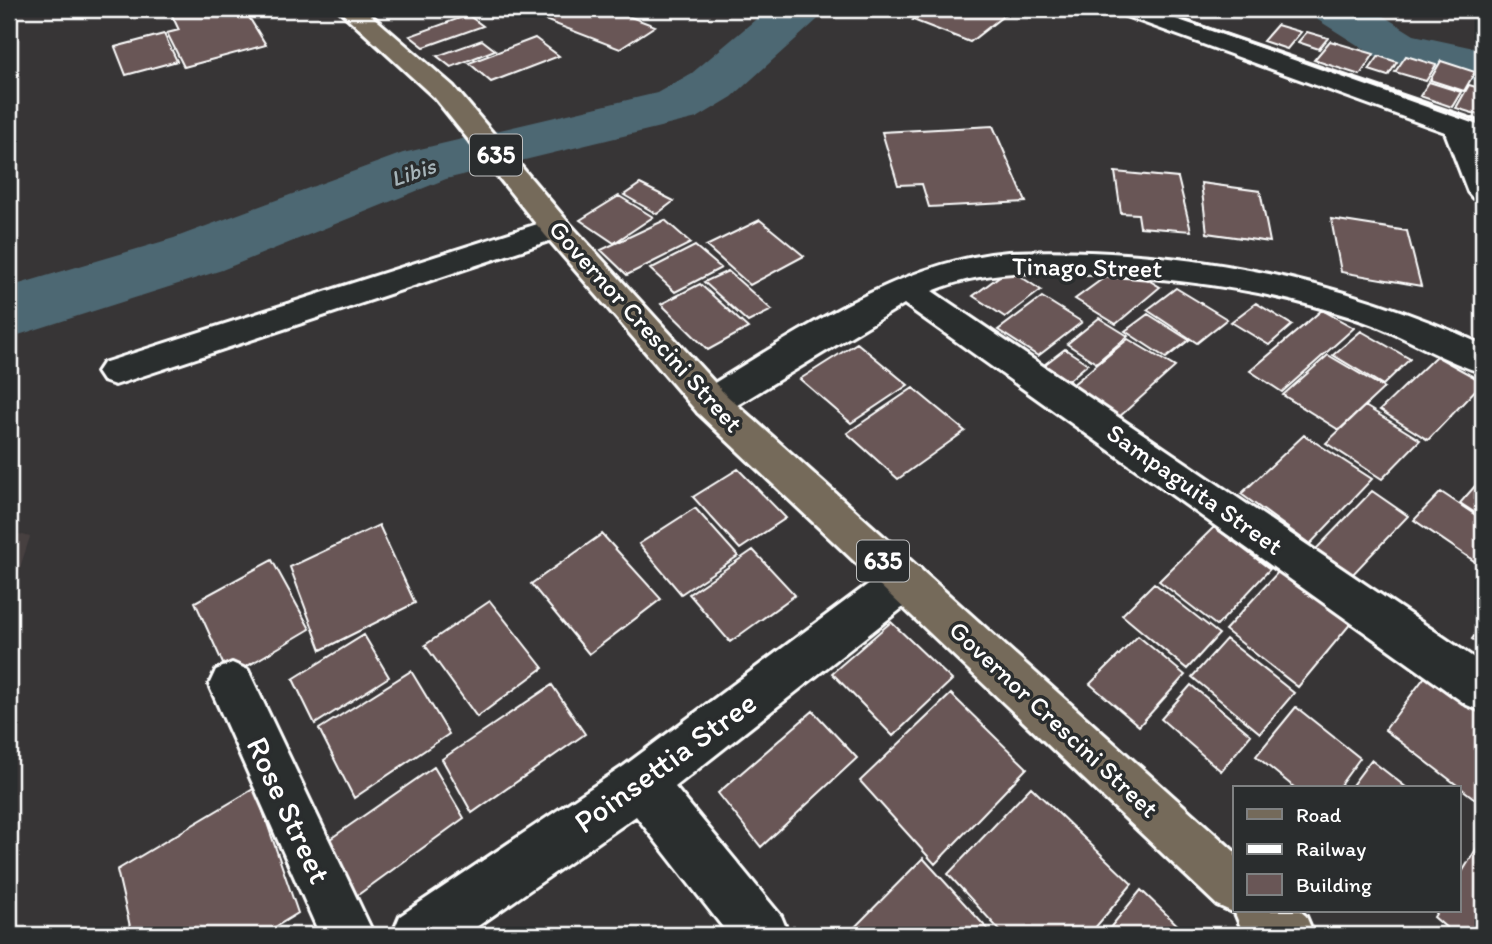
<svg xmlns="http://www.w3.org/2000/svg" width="1492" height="944" viewBox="0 0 1492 944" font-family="Itim,sans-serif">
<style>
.built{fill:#463f40}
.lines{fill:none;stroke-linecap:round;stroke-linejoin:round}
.river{fill:#4e6873;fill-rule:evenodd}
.building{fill:#695656;stroke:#fff;stroke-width:2}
.minor-casing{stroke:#fff;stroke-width:6}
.major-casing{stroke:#fff;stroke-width:6}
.minor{fill:#2a2d2e;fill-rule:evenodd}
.major{fill:#746a5a;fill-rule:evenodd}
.rail{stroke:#fff;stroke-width:3.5}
.labels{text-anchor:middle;stroke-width:7;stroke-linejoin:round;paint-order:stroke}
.far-water-label{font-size:23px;font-style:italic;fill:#a6b4b9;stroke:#2a2d2e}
.shield{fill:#2a2d2e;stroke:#bfc0c0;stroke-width:2}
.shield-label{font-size:24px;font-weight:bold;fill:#fff}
.street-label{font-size:26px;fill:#fff;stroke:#2a2d2e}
.near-street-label{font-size:32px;fill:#fff;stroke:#2a2d2e}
</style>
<rect width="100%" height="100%" fill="#373536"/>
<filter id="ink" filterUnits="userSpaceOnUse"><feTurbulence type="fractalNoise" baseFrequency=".0143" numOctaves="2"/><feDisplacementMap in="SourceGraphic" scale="14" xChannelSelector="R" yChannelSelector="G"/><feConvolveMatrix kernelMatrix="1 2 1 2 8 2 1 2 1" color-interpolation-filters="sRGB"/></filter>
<g filter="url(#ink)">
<path class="built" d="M9 531 30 537 9 601Z"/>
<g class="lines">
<path class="river" d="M768 9H825L817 20 732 97 697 118 446 179 222 270 9 338V287L174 238 403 153 657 93 692 73Z
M1311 9H1372L1414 35 1483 50V82L1378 58 1318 20Z"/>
</g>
<path class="building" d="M169 9H244L266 45 184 67 167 33 179 30Z
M460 9H609L655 26 620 49 519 10Z
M929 9H995L1007 13 970 42 913 20Z
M468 15 483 26 424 47 410 36Z
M1277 25 1301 32 1287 49 1263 41Z
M1307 32 1328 38 1319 49 1298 42Z
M164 34 177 61 126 75 115 47Z
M535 38 559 56 491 82 469 63Z
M482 40 495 50 451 67 437 56Z
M1330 41 1374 54 1360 75 1314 60Z
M1379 56 1397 62 1388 76 1369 70Z
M1406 56 1436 65 1426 81 1395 72Z
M1441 61 1475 72 1464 91 1430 80Z
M1429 82 1461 92 1452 107 1420 96Z
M1469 85 1483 89V107L1479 115 1456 108Z
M993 126 1026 202 929 207 922 184 898 185 882 132Z
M1115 172 1178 178 1191 231 1140 227 1138 214 1121 213Z
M1201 183 1260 191 1270 242 1207 233Z
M640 184 674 201 657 214 624 195Z
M619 196 653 217 614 243 580 220Z
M1331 219 1407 231 1421 286 1341 272Z
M665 220 691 243 627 275 601 250Z
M760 220 804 256 750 285 706 246Z
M695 246 721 268 675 292 650 269Z
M1009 269 1041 290 1005 317 973 296Z
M728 271 772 310 748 322 704 282Z
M1105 277H1143L1160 287 1116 324 1075 299Z
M700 284 748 328 708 350 661 304Z
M1176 288 1227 319 1197 343 1147 310Z
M1042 297 1082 322 1038 356 998 330Z
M1256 303 1292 325 1269 345 1231 322Z
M1322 310 1354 328 1282 392 1250 371Z
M1148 314 1189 340 1166 358 1125 331Z
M1099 318 1128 336 1096 363 1067 344Z
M1361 331 1410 359 1383 385 1333 355Z
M1128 339 1175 367 1118 418 1071 386Z
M857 343 908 385 851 423 800 379Z
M1065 349 1088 364 1068 381 1044 365Z
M1328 355 1384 388 1339 430 1283 395Z
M1436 356 1483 382 1428 440 1380 410Z
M913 388 965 431 898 479 847 433Z
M1365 406 1420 440 1382 479 1326 443Z
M1304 435 1372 479 1310 544 1241 494Z
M738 469 786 518 740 549 693 497Z
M1483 477V518L1460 503Z
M1372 491 1408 516 1352 575 1316 549Z
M1441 492 1483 520V567L1414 520Z
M695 508 738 556 681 594 639 544Z
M379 525 415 603 321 650 290 567Z
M1214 527 1270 569 1217 626 1159 581Z
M602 534 661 599 589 654 531 584Z
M753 550 795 595 730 642 689 594Z
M1290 559 1362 610 1298 687 1225 630Z
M272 560 310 629 229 677 195 602Z
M1154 583 1219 634 1187 669 1122 615Z
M490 601 543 668 477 717 425 645Z
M891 622 952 680 893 736 832 673Z
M1483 624V647L1472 639Z
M364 635 389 677 315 724 293 679Z
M1138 636 1185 675 1139 726 1090 684Z
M1226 639 1294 693 1260 733 1192 677Z
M1430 670 1483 708V805L1385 730Z
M411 671 449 734 354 798 319 729Z
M552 685 585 734 472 813 442 759Z
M1191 685 1251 735 1221 771 1161 719Z
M951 694 1027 768 935 864 860 781Z
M1296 707 1360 758 1338 788H1295L1256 756Z
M813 711 857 758 761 847 718 793Z
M1371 760 1407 788H1350Z
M434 767 464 818 344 905 317 848Z
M1031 787 1132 884 1089 935H1004L948 874Z
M255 788 298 913 262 935H132L117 870Z
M1483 838V935H1455L1434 917 1438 911H1459V877Z
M923 858 993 935H847Z
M1141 890 1188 935H1104Z"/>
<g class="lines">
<defs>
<path id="minor" d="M1116 9H1150L1483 127V144L1477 143 1483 158V201L1473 198 1468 192 1445 132 1120 14Z
M556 218 567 221 571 228 567 235 115 385 103 381 97 372 103 363Z
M1008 252C1172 246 1335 276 1483 345V373C1446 362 1412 340 1376 326 1285 292 1190 279 1094 274 1040 271 983 269 932 291L1483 664V712L1467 705 904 304 724 413 711 417 698 413 693 403 698 393C791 337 898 261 1008 252Z
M905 562 920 568 926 581 920 594 675 787 781 916 789 935H729L636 816 465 935H392L400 916 624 766 890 568Z
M232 663 248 670 374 935H320L209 685 216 670Z"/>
<path id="major" d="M338 9H364L453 86 567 221 724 393 1235 852V911H1300L1306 916 1314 935H1248L1242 930 1235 913 1217 905 698 413 545 235 435 98Z"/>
</defs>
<use href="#minor" class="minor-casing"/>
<use href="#major" class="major-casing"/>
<use href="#minor" class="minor"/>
<use href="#major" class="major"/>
<path class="rail" d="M1152 9 1483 122"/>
</g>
</g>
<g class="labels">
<g class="far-water-label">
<text transform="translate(413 172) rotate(-19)" y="8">Libis</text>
</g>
<g class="shield">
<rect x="470" y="134.5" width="52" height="41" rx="5"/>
<rect x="857" y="540.5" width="52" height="41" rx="5"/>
</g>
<g class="shield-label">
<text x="496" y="163">635</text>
<text x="883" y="569">635</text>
</g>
<g class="street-label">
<text transform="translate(1087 267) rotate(1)" y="9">Tinago Street</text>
<text transform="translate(646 326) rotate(48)" y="9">Governor Crescini Street</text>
<text transform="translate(1195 489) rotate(35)" y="9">Sampaguita Street</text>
<text transform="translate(1054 719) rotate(43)" y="9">Governor Crescini Street</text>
</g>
<g class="near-street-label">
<text transform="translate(665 762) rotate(-36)" y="11">Poinsettia Stree</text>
<text transform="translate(289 810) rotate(65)" y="11">Rose Street</text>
</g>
</g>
<rect width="1492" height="944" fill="none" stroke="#2a2d2e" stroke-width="35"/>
<rect x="18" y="18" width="1457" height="909" fill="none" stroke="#fff" stroke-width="2.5" filter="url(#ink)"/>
<rect x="1233" y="786" width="228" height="126" fill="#2a2d2e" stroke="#7f8182" stroke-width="2"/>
<rect x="1247" y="809" width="35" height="10" fill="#746a5a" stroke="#7f8182" stroke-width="2"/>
<text x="1296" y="822" font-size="21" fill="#ffffff">Road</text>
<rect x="1247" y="844" width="35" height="10" fill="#ffffff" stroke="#7f8182" stroke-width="2"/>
<text x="1296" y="856" font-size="21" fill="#ffffff">Railway</text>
<rect x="1247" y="874" width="35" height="21" fill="#695656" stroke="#7f8182" stroke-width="2"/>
<text x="1296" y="892" font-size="21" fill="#ffffff">Building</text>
</svg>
